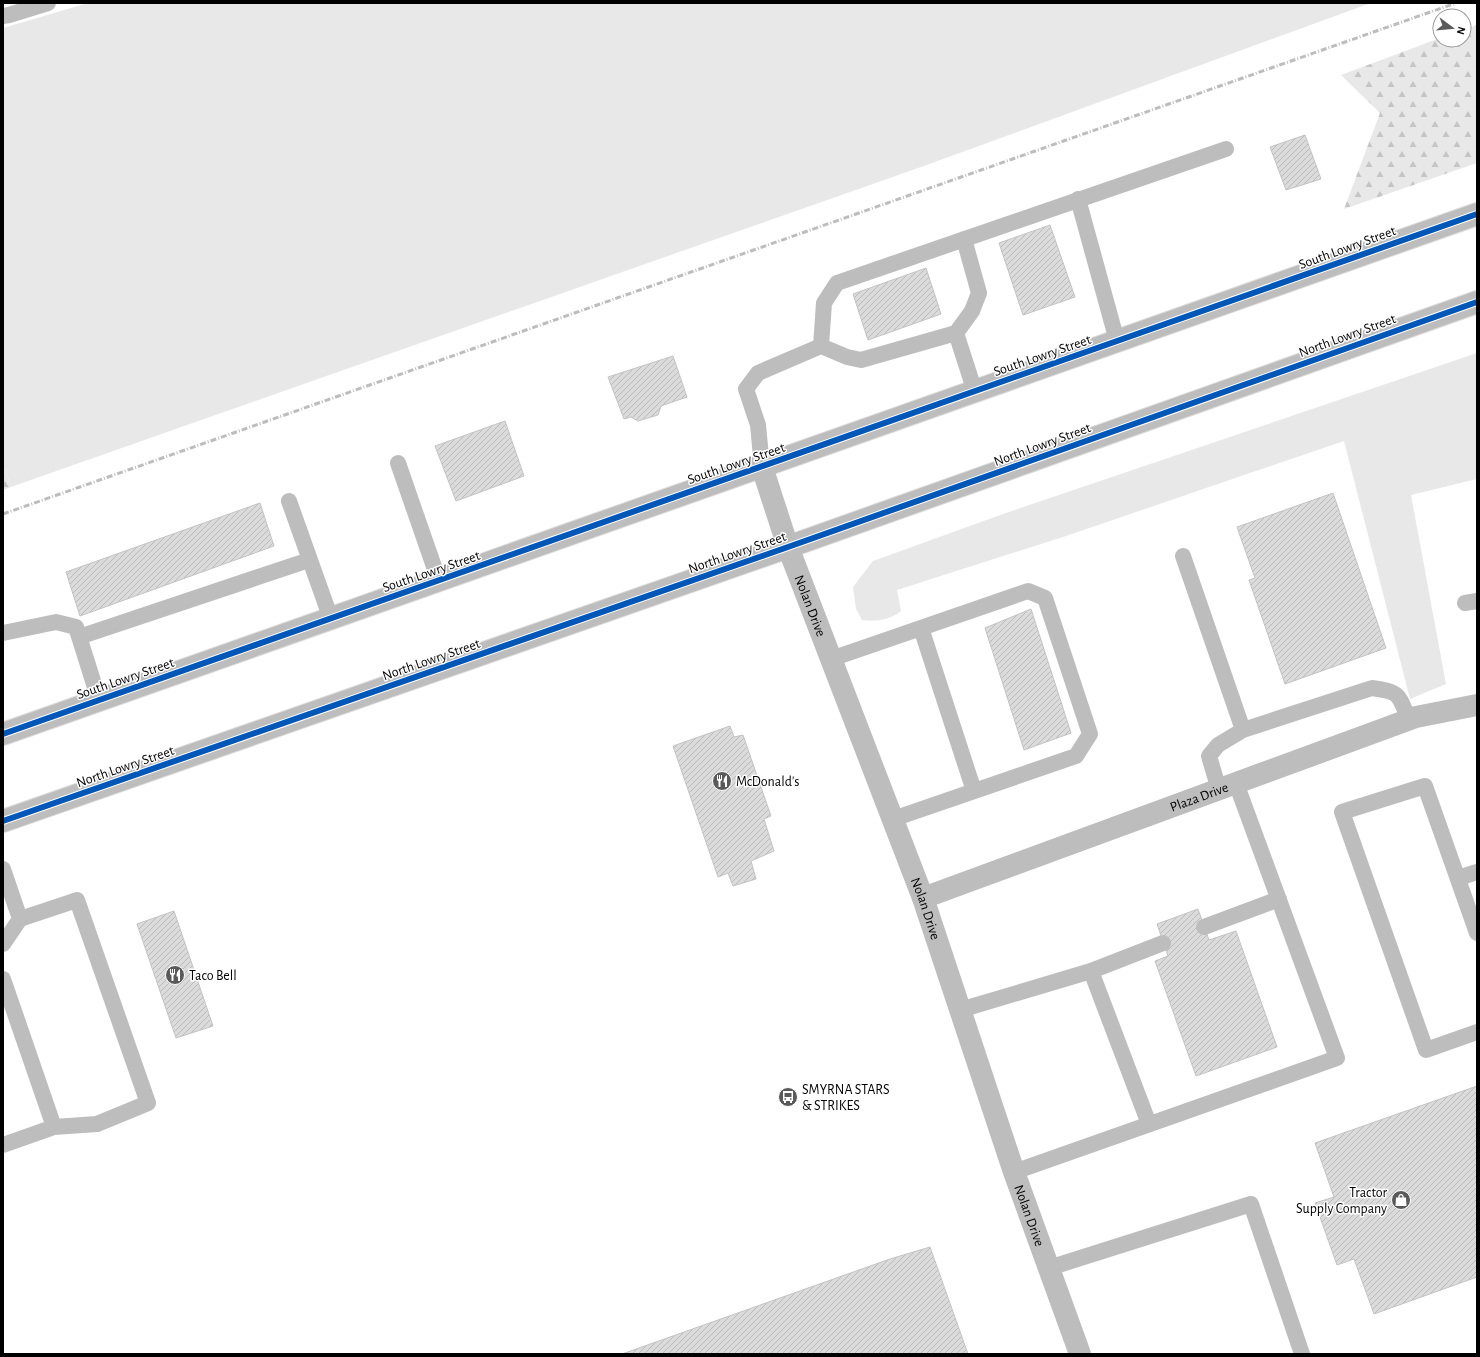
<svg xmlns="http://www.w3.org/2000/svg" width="1480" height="1357" viewBox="0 0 1480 1357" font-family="'Alegreya Sans',sans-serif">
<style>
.green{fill:#e8e8e8}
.forest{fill:url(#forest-firs)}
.building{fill:url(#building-hatch);stroke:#c3c3c3}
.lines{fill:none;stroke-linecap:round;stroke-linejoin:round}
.primary-casing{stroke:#dbdbdb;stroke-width:24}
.service{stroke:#bdbdbd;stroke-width:16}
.minor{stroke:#bdbdbd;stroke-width:22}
.tertiary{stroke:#bdbdbd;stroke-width:22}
.primary{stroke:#bdbdbd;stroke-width:22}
.rail{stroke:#bdbdbd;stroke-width:3;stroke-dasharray:6 2 1 2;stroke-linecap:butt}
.cycleway-casing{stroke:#fff;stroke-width:8}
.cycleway{stroke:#0057b8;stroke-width:6}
.labels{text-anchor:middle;stroke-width:3;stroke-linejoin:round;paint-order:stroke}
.street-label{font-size:14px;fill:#000;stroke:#fff}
.poi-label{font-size:14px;fill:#000;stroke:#fff;text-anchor:start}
</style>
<defs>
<pattern id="forest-firs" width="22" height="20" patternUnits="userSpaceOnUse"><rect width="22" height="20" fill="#e8e8e8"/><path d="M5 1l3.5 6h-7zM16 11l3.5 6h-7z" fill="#c5c5c5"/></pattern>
<pattern id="building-hatch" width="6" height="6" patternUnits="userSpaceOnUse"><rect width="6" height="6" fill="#dbdbdb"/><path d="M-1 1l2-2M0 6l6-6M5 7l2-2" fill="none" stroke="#bababa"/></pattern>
</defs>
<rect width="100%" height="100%" fill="#fff"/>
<path class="green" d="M88 3H1371L921 167 11 487 3 462V28Z
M1477 353V479L1411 495 1446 684 1410 699 1344 441 1063 537 897 590 901 611C890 620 876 622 862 620L856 609 853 587 873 561 1003 514Z"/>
<path class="forest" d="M1477 25V163L1344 209 1380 113 1341 75 1440 38V40H1464V30Z
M3 462 11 487 3 490Z"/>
<path class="building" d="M1305 135 1321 179 1286 190 1270 147Z
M1050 225 1075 297 1023 315 999 243Z
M926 268 941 314 868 340 853 294Z
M673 356 687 397 661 406 658 415 638 421 631 417 624 419 608 377Z
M505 421 524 476 456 501 435 446Z
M1333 493 1386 648 1285 684 1249 580 1255 578 1237 527Z
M260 503 274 546 80 616 66 572Z
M1031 609 1071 733 1024 750 985 628Z
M730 726 734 737 743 735 771 816 764 819 774 851 751 861 756 879 733 886 728 873 718 877 673 746Z
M1198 909 1209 940 1236 931 1277 1047 1196 1076 1155 961 1168 956 1157 924Z
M174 911 213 1026 176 1038 137 924Z
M1477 1086V1277L1374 1314 1354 1259 1337 1265 1315 1203 1334 1197 1315 1143Z
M930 1247 968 1354H622L890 1259Z"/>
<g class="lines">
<defs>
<path id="primary" d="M3 734 1477 214
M3 821 788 547 1477 302"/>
</defs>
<use href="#primary" class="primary-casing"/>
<path class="service" d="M3 16 9 15 48 3
M1078 199 1117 341
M964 239 979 293 972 311 956 333 975 392
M821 346 847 357 861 360 956 333
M398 463 439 581
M762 467 758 425 746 389 758 373 821 346 824 303 837 283 1226 149
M289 501 331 619
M1183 556 1243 730 1218 745 1209 756 1219 790
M1465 603 1477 601
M921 628 974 791
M3 633 56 622 76 627 99 700
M79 637 309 560
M831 659 1028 591 1045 598 1090 734 1076 756 893 819
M1243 730 1372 688C1401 692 1398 694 1409 720
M3 869 20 919
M1458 878 1477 872
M1204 927 1279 899
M1477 933 1425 786 1342 812 1426 1050 1477 1032
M3 944 20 919 77 900 148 1103 97 1124 54 1127 3 979
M1091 971 1149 1124
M960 1010 1091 971 1163 943
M3 1145 54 1127
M1014 1172 1337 1058 1236 783
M1049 1268 1251 1204 1302 1354"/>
<path class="minor" id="s1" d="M923 898 1416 717 1477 705"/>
<path class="tertiary" id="s2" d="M762 467 788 547 923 898 1014 1172 1080 1354"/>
<use href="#primary" class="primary"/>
<path class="rail" d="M3 514 1456 3"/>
<defs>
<path id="cycleway" d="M3 734 1477 214
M3 821 788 547 1477 302"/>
</defs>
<use href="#cycleway" class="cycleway-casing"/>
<use href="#cycleway" class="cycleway"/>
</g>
<defs>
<symbol id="restaurant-disc" viewBox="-11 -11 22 22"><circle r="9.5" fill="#595959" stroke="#fff"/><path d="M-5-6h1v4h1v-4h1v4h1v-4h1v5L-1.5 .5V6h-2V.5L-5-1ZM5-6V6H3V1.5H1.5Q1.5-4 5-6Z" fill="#fff"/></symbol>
<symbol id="bus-disc" viewBox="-11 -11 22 22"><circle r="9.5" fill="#595959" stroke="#fff"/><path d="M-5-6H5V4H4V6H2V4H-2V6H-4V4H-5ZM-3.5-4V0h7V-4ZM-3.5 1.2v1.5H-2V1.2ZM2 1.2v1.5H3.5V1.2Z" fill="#fff"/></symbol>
<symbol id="shop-disc" viewBox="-11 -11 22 22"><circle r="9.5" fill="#595959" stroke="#fff"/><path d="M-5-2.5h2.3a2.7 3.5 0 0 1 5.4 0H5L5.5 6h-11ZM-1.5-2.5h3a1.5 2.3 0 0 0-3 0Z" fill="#fff"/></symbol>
</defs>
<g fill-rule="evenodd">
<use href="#restaurant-disc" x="711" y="770" width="22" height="22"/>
<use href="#restaurant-disc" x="164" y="964" width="22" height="22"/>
<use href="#bus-disc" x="777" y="1086" width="22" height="22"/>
<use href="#shop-disc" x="1390" y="1189" width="22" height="22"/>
</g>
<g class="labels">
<g class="street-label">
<text transform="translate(1347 247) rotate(-20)" y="5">South Lowry Street</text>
<text transform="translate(1347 335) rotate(-20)" y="5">North Lowry Street</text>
<text transform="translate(1042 355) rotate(-19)" y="5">South Lowry Street</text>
<text transform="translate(1042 444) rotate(-20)" y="5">North Lowry Street</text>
<text transform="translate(736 463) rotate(-19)" y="5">South Lowry Street</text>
<text transform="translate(737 552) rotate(-19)" y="5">North Lowry Street</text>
<text transform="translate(431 571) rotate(-19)" y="5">South Lowry Street</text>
<text dy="5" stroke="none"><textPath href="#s2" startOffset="147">Nolan Drive</textPath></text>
<text transform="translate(431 659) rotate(-19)" y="5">North Lowry Street</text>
<text transform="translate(125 678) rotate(-19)" y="5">South Lowry Street</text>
<text transform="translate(125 766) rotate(-19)" y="5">North Lowry Street</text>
<text dy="5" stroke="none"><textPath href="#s1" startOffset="294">Plaza Drive</textPath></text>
<text dy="5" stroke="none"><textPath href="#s2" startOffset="471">Nolan Drive</textPath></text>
<text dy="5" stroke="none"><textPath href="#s2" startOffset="795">Nolan Drive</textPath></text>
</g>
<g class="poi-label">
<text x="736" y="786">McDonald's</text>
<text x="189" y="980">Taco Bell</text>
<text x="802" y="1094">SMYRNA STARS<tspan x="802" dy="16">&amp; STRIKES</tspan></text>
<text x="1387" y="1197" text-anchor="end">Tractor<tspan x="1387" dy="16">Supply Company</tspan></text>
</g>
</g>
<rect width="1480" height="1357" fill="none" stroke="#000000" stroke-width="8"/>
<g transform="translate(1452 28) rotate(106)"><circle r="19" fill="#ffffff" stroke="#999999"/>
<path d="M0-3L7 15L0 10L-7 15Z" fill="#595959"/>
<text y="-6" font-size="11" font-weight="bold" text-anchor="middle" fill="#000000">N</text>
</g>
</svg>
